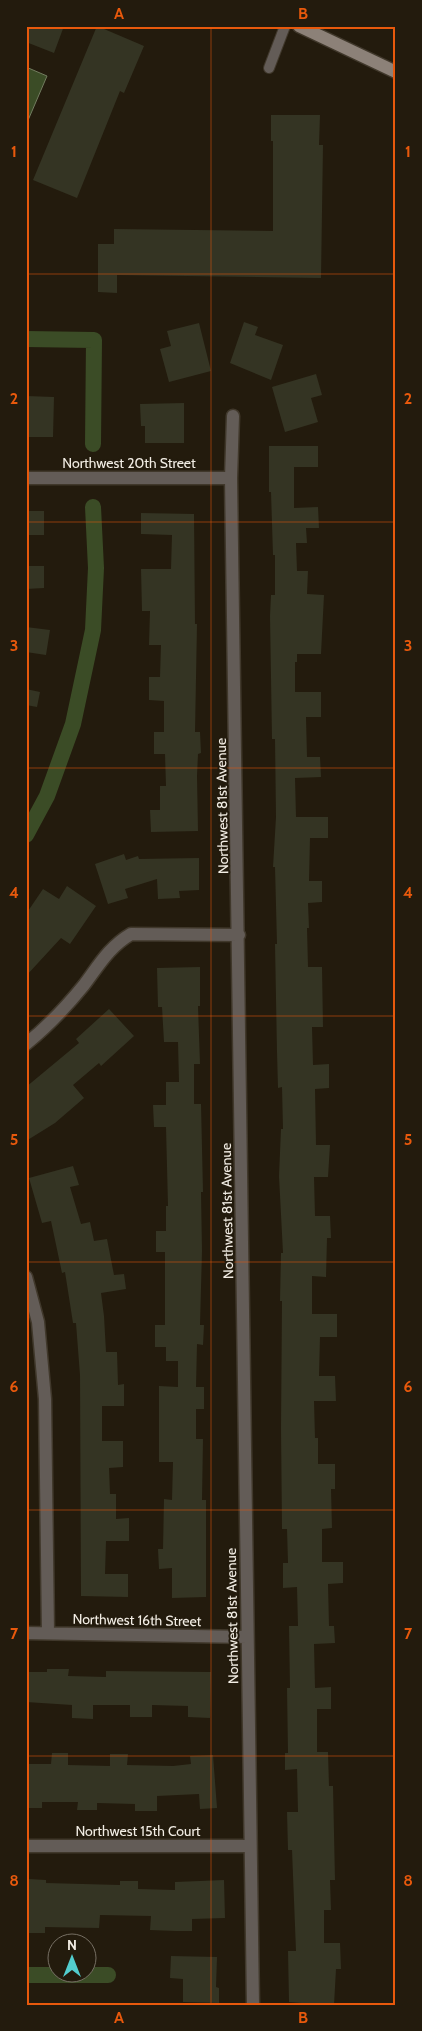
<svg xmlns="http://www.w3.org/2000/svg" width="422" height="2031" viewBox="0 0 422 2031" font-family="Cabin,sans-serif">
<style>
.water{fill:#3b4c26;stroke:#727c5f}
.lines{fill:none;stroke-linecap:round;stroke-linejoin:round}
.canal{stroke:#3b4c26;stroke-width:16}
.building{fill:#343423}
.lane-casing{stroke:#40382b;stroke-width:12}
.street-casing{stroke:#40382b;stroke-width:15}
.secondary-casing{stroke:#40382b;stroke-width:15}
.lane{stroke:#635c57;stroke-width:10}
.street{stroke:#635c57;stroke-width:12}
.secondary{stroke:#8c8178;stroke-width:12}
.grid{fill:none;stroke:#e8590c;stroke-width:1;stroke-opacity:0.55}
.labels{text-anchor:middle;stroke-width:4;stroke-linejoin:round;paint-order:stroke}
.street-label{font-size:14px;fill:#f2ede4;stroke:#231b0d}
.neatline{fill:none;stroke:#e8590c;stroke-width:2}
.grid-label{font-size:16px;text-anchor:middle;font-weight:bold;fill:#e8590c}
</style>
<rect width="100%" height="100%" fill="#231b0d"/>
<path class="water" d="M26 67 47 76 26 125Z"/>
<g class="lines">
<path class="canal" d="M26 339 94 340 93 444
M26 835 47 796 73 724 93 630 96 568 93 507
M26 1975H108"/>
</g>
<path class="building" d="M26 26H64L54 53 26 42Z
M97 26 144 46 124 93 120 91 77 198 33 180Z
M271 115H320L319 145H323L321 278 117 275V293L98 292V244H114V229L273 231V141H271Z
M244 322 258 327 255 335 283 345 271 380 230 363Z
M199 323 211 371 169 382 160 349 171 346 167 331Z
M316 374 322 395 311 398 318 422 285 432 272 387Z
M26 396 54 397 53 437H26Z
M184 403V443H145V426H141L140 404Z
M269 446H318V467H294V508L318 507 319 528H306L307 543H296L297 571H308L307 594 324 595 321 654H297V662H295V692H321V717H306L307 757H320L321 777 295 778 296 817H328V838H310L309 881H322V902L308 903 309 928H307L308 967H322L323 1027H312L313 1065 329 1064V1088L315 1089 316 1145H330L328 1177H314L315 1216H330L331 1238H327L326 1277 312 1276V1314H337V1337H320L319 1376H335L336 1401H314L315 1438H318V1464H335V1489H331L332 1528 322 1529V1562H343V1583L328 1584 329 1626H334L335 1643 314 1644 315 1688 331 1687V1709H317V1752H328L329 1786H333L335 1880H330L331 1910H324V1943H340L341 1969H336L334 2005H301V2003L289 2002 288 1951H296L292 1850H288L287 1812H298L297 1769 285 1770V1753H288L287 1688H290L289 1626H298L297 1587 283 1588V1563H288L287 1529H282L281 1428 282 1301H280L281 1253H283L279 1176 281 1129H283L282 1087 278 1088 277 1052 275 944H277L275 867H273L276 817 275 739H272L270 616 271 595H275V555H273L271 492H269Z
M26 511H44V535H26Z
M141 513 194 514 195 624H197L195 732H200L201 753 198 754 197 776 198 831 151 832 150 810H160V786H166L165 754H154V732H164V701L149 700V677H160L161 645H149L150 611H142L141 569H171L172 535 141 534Z
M26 566H44V588L26 589Z
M26 627 50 630 46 655 26 652Z
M26 689 40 692 37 707 26 705Z
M124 854 126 860 138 856 139 859 199 858V890L179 891 180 898 158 899 157 879 125 889 128 898 108 904 95 864Z
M67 886 96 906 70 944 61 938 26 976V914L43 889 59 899Z
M200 967V1006H198L200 1064H194V1104H201L203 1192H201L202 1251 200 1325H204L203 1345 197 1344 196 1387H204V1409H196V1439H203L202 1500H206V1597L172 1598V1568L159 1569 158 1549H163L164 1499 172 1500 173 1462H159V1386L178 1387V1361H166V1347H155V1325H165V1252H156V1231H166V1206H168L166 1127H154L153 1105H166V1082H179L178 1042H164L162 1007H158L157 968Z
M109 1009 134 1036 101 1066 99 1063 73 1085 84 1098 55 1123 26 1141V1087L79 1043 76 1039Z
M73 1166 79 1185 70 1187 81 1224 90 1222 94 1241 107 1239 114 1275 124 1274 126 1289 101 1293 104 1316 106 1352H117L118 1385 124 1384V1406H102V1441H123V1467L109 1468 110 1494H116V1519L129 1518V1541H106L105 1574H128V1597L81 1596 80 1375 76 1323H73L65 1272 62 1273 51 1221 42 1223 29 1178Z
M47 1669H69L68 1676 106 1677V1671L211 1672 210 1718 188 1717V1706L152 1705V1717H130V1705H93V1719L72 1718V1705L26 1702V1672H47Z
M52 1753H68V1765L110 1766V1754H128L127 1765 173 1766 191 1764 190 1756 213 1755 217 1808 200 1809 199 1794 157 1796V1811H135V1804L97 1803V1810H77L78 1802H42V1808H26V1764H51Z
M28 1879 46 1880V1883L120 1885V1881H138V1889L175 1890V1882L224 1880 225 1918 192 1919V1931H176L150 1930 151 1916 100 1915 99 1928 45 1927V1933H26Z
M171 1956 217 1957 216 1987 219 1988V2003L183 2002V1979L170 1978Z"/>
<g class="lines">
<defs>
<path id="lane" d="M269 68 285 26"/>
<path id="street" d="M233 416 231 478C240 987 244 1496 253 2005
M26 478H231
M26 1044C47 1027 67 1006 84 985 99 965 109 947 131 934L239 935
M26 1277 38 1322 45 1399 48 1633
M26 1633 247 1637
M26 1846H250"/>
<path id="secondary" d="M299 26 396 72"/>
</defs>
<use href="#lane" class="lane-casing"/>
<use href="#street" class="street-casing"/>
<use href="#secondary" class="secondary-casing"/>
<use href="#lane" class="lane"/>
<use href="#street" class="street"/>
<use href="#secondary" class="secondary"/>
</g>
<path class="grid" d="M211 26V2005M26 274H396M26 522H396M26 768H396M26 1016H396M26 1262H396M26 1510H396M26 1756H396"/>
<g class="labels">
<g class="street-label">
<text x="129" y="468">Northwest 20th Street</text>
<text transform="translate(222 806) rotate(-91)" y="5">Northwest 81st Avenue</text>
<text transform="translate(227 1211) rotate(-91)" y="5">Northwest 81st Avenue</text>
<text transform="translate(232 1616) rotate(-91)" y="5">Northwest 81st Avenue</text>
<text transform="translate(137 1620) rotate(1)" y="5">Northwest 16th Street</text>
<text x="138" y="1836">Northwest 15th Court</text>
</g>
</g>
<rect width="422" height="2031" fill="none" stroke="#231b0d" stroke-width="55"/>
<g transform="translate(72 1958)"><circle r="24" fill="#231b0d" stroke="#766f63"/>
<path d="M0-4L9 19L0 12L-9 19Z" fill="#52cdce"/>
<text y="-8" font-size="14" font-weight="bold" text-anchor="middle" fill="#f2ede4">N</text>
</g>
<rect x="28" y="28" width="366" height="1976" class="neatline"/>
<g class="grid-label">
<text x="119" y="19">A</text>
<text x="303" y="19">B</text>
<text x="14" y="157">1</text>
<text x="408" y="157">1</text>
<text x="14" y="404">2</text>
<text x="408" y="404">2</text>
<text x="14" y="651">3</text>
<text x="408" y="651">3</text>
<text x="14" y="898">4</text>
<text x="408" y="898">4</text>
<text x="14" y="1145">5</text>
<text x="408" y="1145">5</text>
<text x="14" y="1392">6</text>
<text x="408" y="1392">6</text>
<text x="14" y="1639">7</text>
<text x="408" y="1639">7</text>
<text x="14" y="1886">8</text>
<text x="408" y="1886">8</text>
<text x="119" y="2023">A</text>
<text x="303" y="2023">B</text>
</g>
</svg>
